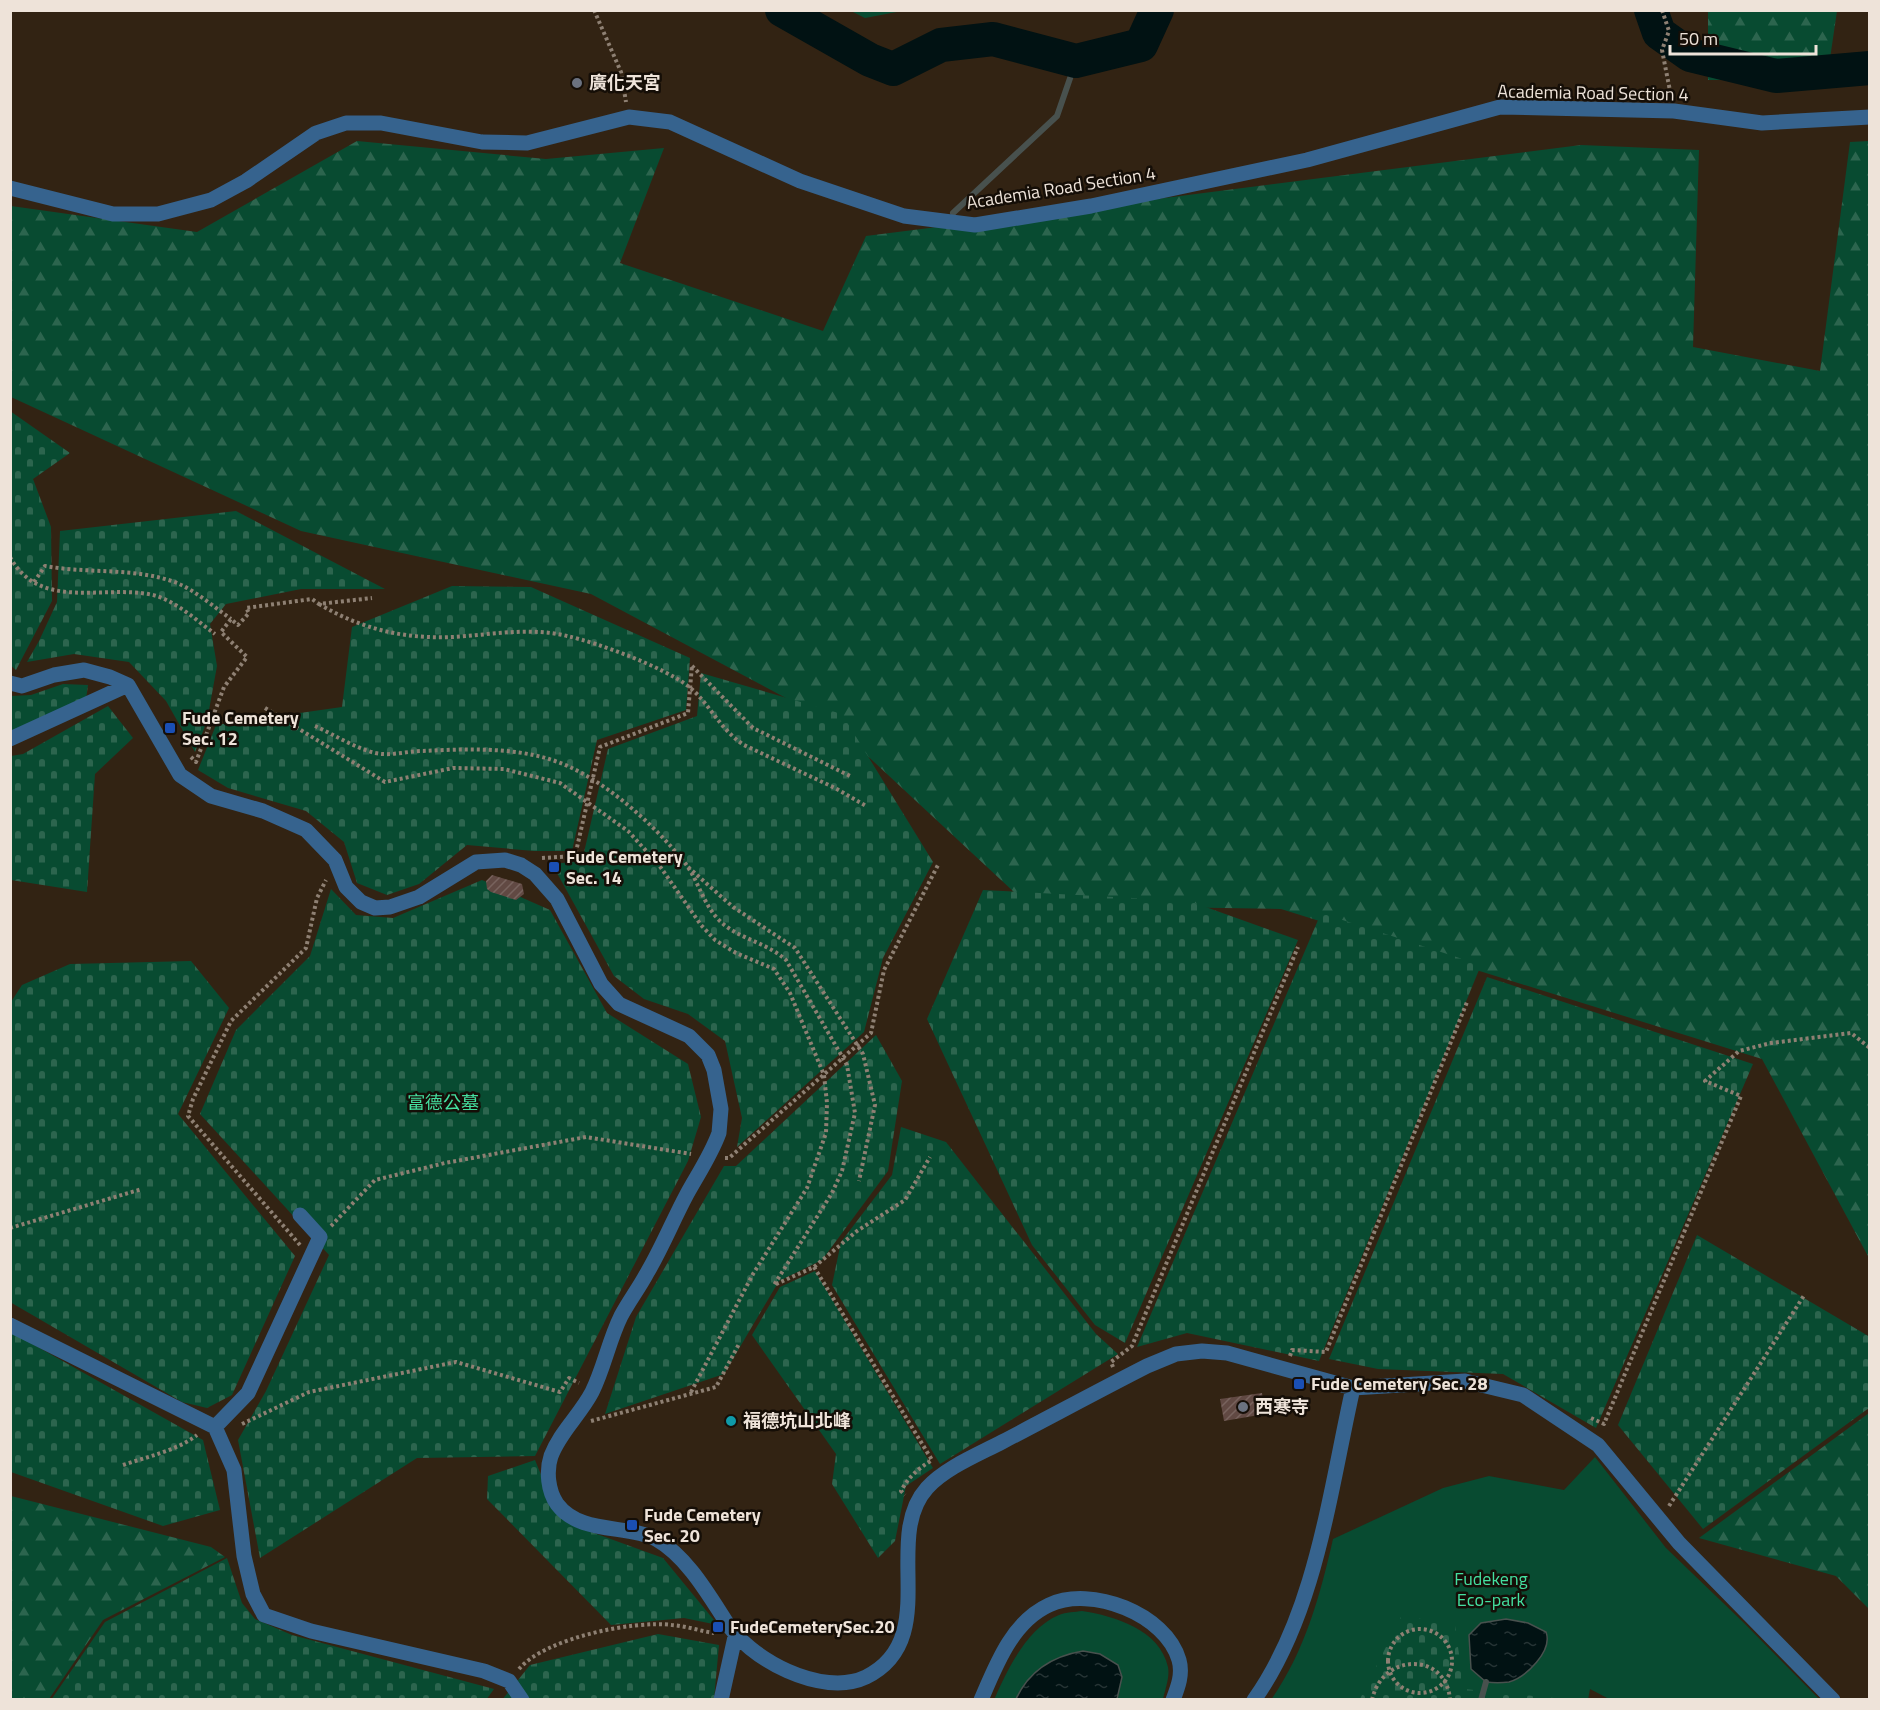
<svg xmlns="http://www.w3.org/2000/svg" width="1880" height="1710" viewBox="0 0 1880 1710" font-family="'Titillium Web','Noto Sans TC',sans-serif">
<style>
.green{fill:#084b31}
.forest{fill:url(#forest-firs)}
.cemetery{fill:url(#cemetery-stones)}
.water{fill:url(#water-ripples);stroke:#48514e;stroke-width:1.5}
.lines{fill:none;stroke-linecap:round;stroke-linejoin:round}
.stream{stroke:#48514e;stroke-width:6}
.river{stroke:#011213;stroke-width:34}
.building{fill:url(#building-hatch)}
.path{stroke:#8e8073;stroke-width:4;stroke-dasharray:3 3;stroke-linecap:butt}
.minor{stroke:#36638e;stroke-width:15}
.worship-dot{fill:#6b7280;stroke:#150e07;stroke-width:2}
.transit-dot{fill:#1a4fb4;stroke:#150e07;stroke-width:2}
.culture-dot{fill:#0f9aa8;stroke:#150e07;stroke-width:2}
.labels{text-anchor:middle;stroke-width:5;stroke-linejoin:round;paint-order:stroke}
.poi-label{font-size:18px;font-weight:bold;fill:#eee3d9;stroke:#150e07;text-anchor:start}
.street-label{font-size:18px;fill:#eee3d9;stroke:#150e07}
.park-label{font-size:18px;fill:#44e0a0;stroke:#150e07}
</style>
<defs>
<pattern id="forest-firs" width="22" height="20" patternUnits="userSpaceOnUse" patternTransform="scale(1.5)"><rect width="22" height="20" fill="#084b31"/><path d="M5 1l3.5 6h-7zM16 11l3.5 6h-7z" fill="#2c654e"/></pattern>
<pattern id="cemetery-stones" width="16" height="16" patternUnits="userSpaceOnUse" patternTransform="scale(1.5)"><rect width="16" height="16" fill="#084b31"/><path d="M2 7V4a2 2 0 0 1 4 0v3zM10 15v-3a2 2 0 0 1 4 0v3z" fill="#2c654e"/></pattern>
<pattern id="water-ripples" width="26" height="14" patternUnits="userSpaceOnUse" patternTransform="scale(1.5)"><rect width="26" height="14" fill="#011213"/><path d="M2 4q2-2 4 0t4 0M15 11q2-2 4 0t4 0" fill="none" stroke="#263435"/></pattern>
<pattern id="building-hatch" width="6" height="6" patternUnits="userSpaceOnUse" patternTransform="scale(1.5)"><rect width="6" height="6" fill="#614943"/><path d="M-1 1l2-2M0 6l6-6M5 7l2-2" fill="none" stroke="#78635e"/></pattern>
</defs>
<rect width="100%" height="100%" fill="#322313"/>
<path class="green" d="M1595 1457 1666 1548 1744 1623 1819 1699 1611 1700 1590 1689 1588 1700H1271C1305 1651 1320 1596 1333 1539L1443 1488 1489 1476 1564 1490Z
M1082 1611C1115 1616 1160 1630 1168 1667 1170 1677 1165 1690 1163 1699L994 1700C1007 1670 1027 1628 1059 1615 1066 1612 1075 1612 1082 1611Z"/>
<path class="forest" d="M851 11H902L865 18Z
M1708 11H1837L1827 79 1708 80Z
M357 141 546 159 664 148 620 263 823 331 866 236 1581 145 1699 150 1693 347 1820 371 1850 142 1869 141V1258L1762 1059 1281 909 1028 905 831 722 591 594 301 531 11 397V206L197 232Z
M1869 1413V1609L1836 1576 1699 1538Z
M11 1496 211 1547 225 1557 103 1620 49 1699H11Z"/>
<path class="cemetery" d="M10 411 70 453 33 479 51 527 52 601 16 670 10 665Z
M236 511 385 589H301L226 604 210 624 217 666 207 721 195 752 166 701 129 662 74 654 27 662 39 641 57 602 60 531Z
M452 586 531 587 690 658 686 710 597 740 572 851H534L467 845 419 884 387 895 357 883 344 842 306 811 228 788 198 770 216 725 342 707 352 627Z
M701 673 842 714 933 862 883 958 864 1032 737 1147 742 1118 725 1041 688 1014 644 999 614 976 552 864 582 861 608 749 697 716Z
M63 684 88 685 86 699 11 732V696L31 695Z
M108 706 133 738 95 774 87 892 11 880V756L23 754Z
M482 880 550 910 607 1013 688 1064 701 1117 688 1161 535 1456 417 1458 260 1558 238 1440 266 1391 329 1255 200 1114 236 1030 310 956 331 889 356 915 393 918Z
M983 890 1189 901 1298 940 1125 1343 1095 1325 1032 1245 927 1019Z
M1321 913 1481 965 1319 1361 1187 1333 1137 1347Z
M191 961 229 1008 178 1114 295 1256 232 1395 207 1408 182 1402 10 1302 11 1002 22 985 70 964Z
M1487 977 1753 1064 1596 1428 1503 1374 1378 1369 1329 1359Z
M876 1035 902 1081 888 1171 822 1260 779 1281 724 1374 605 1414 636 1317 724 1166H736Z
M901 1127 946 1142 1096 1334 1118 1354 940 1464 832 1285 841 1242 892 1175Z
M1697 1235 1870 1337 1869 1408 1703 1529 1618 1425Z
M815 1271 933 1468 906 1486 895 1541 878 1558 832 1484 836 1454 752 1335 780 1287Z
M11 1332 203 1440 220 1510 163 1526 11 1472Z
M535 1460 555 1509 572 1525 663 1558 718 1625 684 1618 611 1625 487 1499 488 1476Z
M227 1558 242 1603 255 1619 292 1635 494 1689 486 1700H51L105 1622Z
M1402 1615 1455 1626 1464 1689 1564 1699H1360Z
M658 1634 719 1645 714 1699 502 1700 530 1665Z"/>
<path class="water" d="M1506 1619 1528 1623 1546 1632C1553 1651 1526 1677 1509 1682 1502 1683 1493 1683 1486 1682L1471 1669 1469 1635 1481 1623Z
M1083 1651 1100 1654 1118 1665 1122 1677 1117 1699H1016C1029 1671 1053 1656 1083 1651Z"/>
<g class="lines">
<path class="stream" d="M953 213 1057 116 1076 61
M1481 1700 1486 1682"/>
<path class="river" d="M782 10 870 60 893 69 941 45 993 39 1076 61 1141 45 1157 10
M1651 10 1659 33 1690 55 1776 76 1870 68"/>
</g>
<path class="building" d="M492 875 522 884 524 894 516 900 491 892 487 889 486 881Z
M1262 1393 1265 1414 1224 1421 1220 1399Z"/>
<g class="lines">
<path class="path" d="M594 10 621 72 626 102
M1662 10 1669 31 1662 50 1671 96
M10 557C40 612 104 584 153 595 176 601 196 620 215 634
M34 582 45 566C89 574 136 567 177 583 196 591 214 607 231 619
M319 604C366 632 414 641 467 636 500 633 535 628 567 636 599 643 663 667 688 686 709 702 719 729 744 745L835 788 866 806
M692 666 753 728 850 776
M265 708 385 782 453 768 504 769 560 783 628 831 659 865 701 925 715 940 736 953 774 969 790 993 824 1075 827 1103 826 1133 807 1188 753 1274 690 1394
M315 726C333 734 363 753 382 754 395 755 409 751 423 751 463 749 510 747 549 759 599 774 653 823 685 863 698 880 702 901 717 918 736 939 765 941 786 960L847 1065 855 1113 842 1171 832 1193 774 1285 814 1267 857 1231 905 1200 930 1157
M191 757 196 762 224 687 247 657 221 632 231 619 238 625 249 613 246 608 312 599 319 604 372 598
M542 858 575 856 600 747 688 713 692 665
M688 867 733 907 795 948 863 1054 875 1105 859 1181
M725 1158H729L871 1033 884 970 938 865
M331 1226 375 1180 445 1163 586 1137 691 1154
M10 1228 142 1189
M300 1245 188 1116 193 1099 231 1021 306 948 317 898 326 880
M814 1267 932 1460C918 1469 909 1476 901 1491L905 1495
M1290 1356 1292 1350 1326 1352 1467 1002
M1113 1367 1111 1362 1132 1346 1298 947
M1591 1418 1604 1424 1741 1096 1705 1081 1739 1051 1771 1043 1851 1033 1870 1048
M591 1421 716 1387 739 1344
M242 1424 309 1392 456 1362 560 1392 569 1378 579 1383
M123 1465C149 1456 176 1451 197 1435
M1669 1506 1805 1294
M1388 1661a32 32 0 1 1 64 0a32 32 0 1 1-64 0Z
M519 1669C545 1638 634 1620 672 1625 686 1626 700 1631 714 1633
M1372 1700C1382 1652 1447 1652 1450 1700"/>
<path class="minor" d="M10 188 113 214H158L211 200 246 181 316 133 346 123H381L482 142 527 143 629 117 670 122 800 181 904 216 975 225 1091 206 1307 160 1500 107 1674 111 1762 123 1870 117
M10 683 22 686 54 675 84 670 110 677 128 685 180 775 211 796 263 811 306 830 335 860 346 887 361 902 375 908 390 907 419 897 476 862 505 860 521 865 535 874 557 899 601 984 619 1004 689 1036 708 1055 714 1070 721 1109 719 1133C711 1155 698 1174 687 1194 673 1220 662 1248 647 1273 639 1288 629 1301 621 1316 609 1340 604 1368 592 1392 580 1415 560 1432 551 1456 546 1471 548 1491 557 1504 580 1535 627 1524 656 1539 686 1556 707 1592 725 1620 748 1659 822 1698 866 1677 943 1639 881 1539 927 1488 945 1468 977 1455 1002 1442 1050 1417 1098 1391 1147 1366L1176 1354 1202 1351 1227 1353 1353 1388 1465 1381 1523 1395 1598 1445 1679 1543 1833 1700
M10 739 128 685
M10 1325 215 1427 234 1470 244 1556 253 1594 264 1615 311 1631 484 1671 509 1681 522 1700
M215 1427 248 1393 320 1237 300 1215
M721 1700 735 1637
M981 1700C996 1665 1012 1622 1049 1605 1091 1585 1166 1614 1179 1660 1183 1674 1178 1687 1173 1700
M1254 1700C1316 1613 1330 1490 1353 1388"/>
</g>
<g class="worship-dot">
<circle cx="577" cy="83" r="6"/>
<circle cx="1243" cy="1407" r="6"/>
</g>
<g class="transit-dot">
<rect x="164" y="722" width="12" height="12" rx="3"/>
<rect x="548" y="861" width="12" height="12" rx="3"/>
<rect x="1293" y="1378" width="12" height="12" rx="3"/>
<rect x="626" y="1519" width="12" height="12" rx="3"/>
<rect x="712" y="1621" width="12" height="12" rx="3"/>
</g>
<circle class="culture-dot" cx="731" cy="1421" r="6"/>
<g class="labels">
<g class="poi-label">
<text x="589" y="89">廣化天宮</text>
<text x="182" y="724">Fude Cemetery<tspan x="182" dy="21">Sec. 12</tspan></text>
<text x="566" y="863">Fude Cemetery<tspan x="566" dy="21">Sec. 14</tspan></text>
<text x="1311" y="1390">Fude Cemetery Sec. 28</text>
<text x="1255" y="1413">西寒寺</text>
<text x="743" y="1427">福德坑山北峰</text>
<text x="644" y="1521">Fude Cemetery<tspan x="644" dy="21">Sec. 20</tspan></text>
<text x="730" y="1633">FudeCemeterySec.20</text>
</g>
<g class="street-label">
<text transform="translate(1593 93) rotate(1)" y="6">Academia Road Section 4</text>
<text transform="translate(1061 188) rotate(-9)" y="6">Academia Road Section 4</text>
</g>
<g class="park-label">
<text x="443" y="1109">富德公墓</text>
<text x="1491" y="1585">Fudekeng<tspan x="1491" dy="21">Eco-park</tspan></text>
</g>
</g>
<rect width="1880" height="1710" fill="none" stroke="#eee3d9" stroke-width="24"/>
<path d="M1670 45v9h146v-9" fill="none" stroke="#eee3d9" stroke-width="3"/>
<text x="1679" y="45" font-size="18" fill="#eee3d9" stroke="#150e07" stroke-width="4.5" paint-order="stroke">50 m</text>
</svg>
